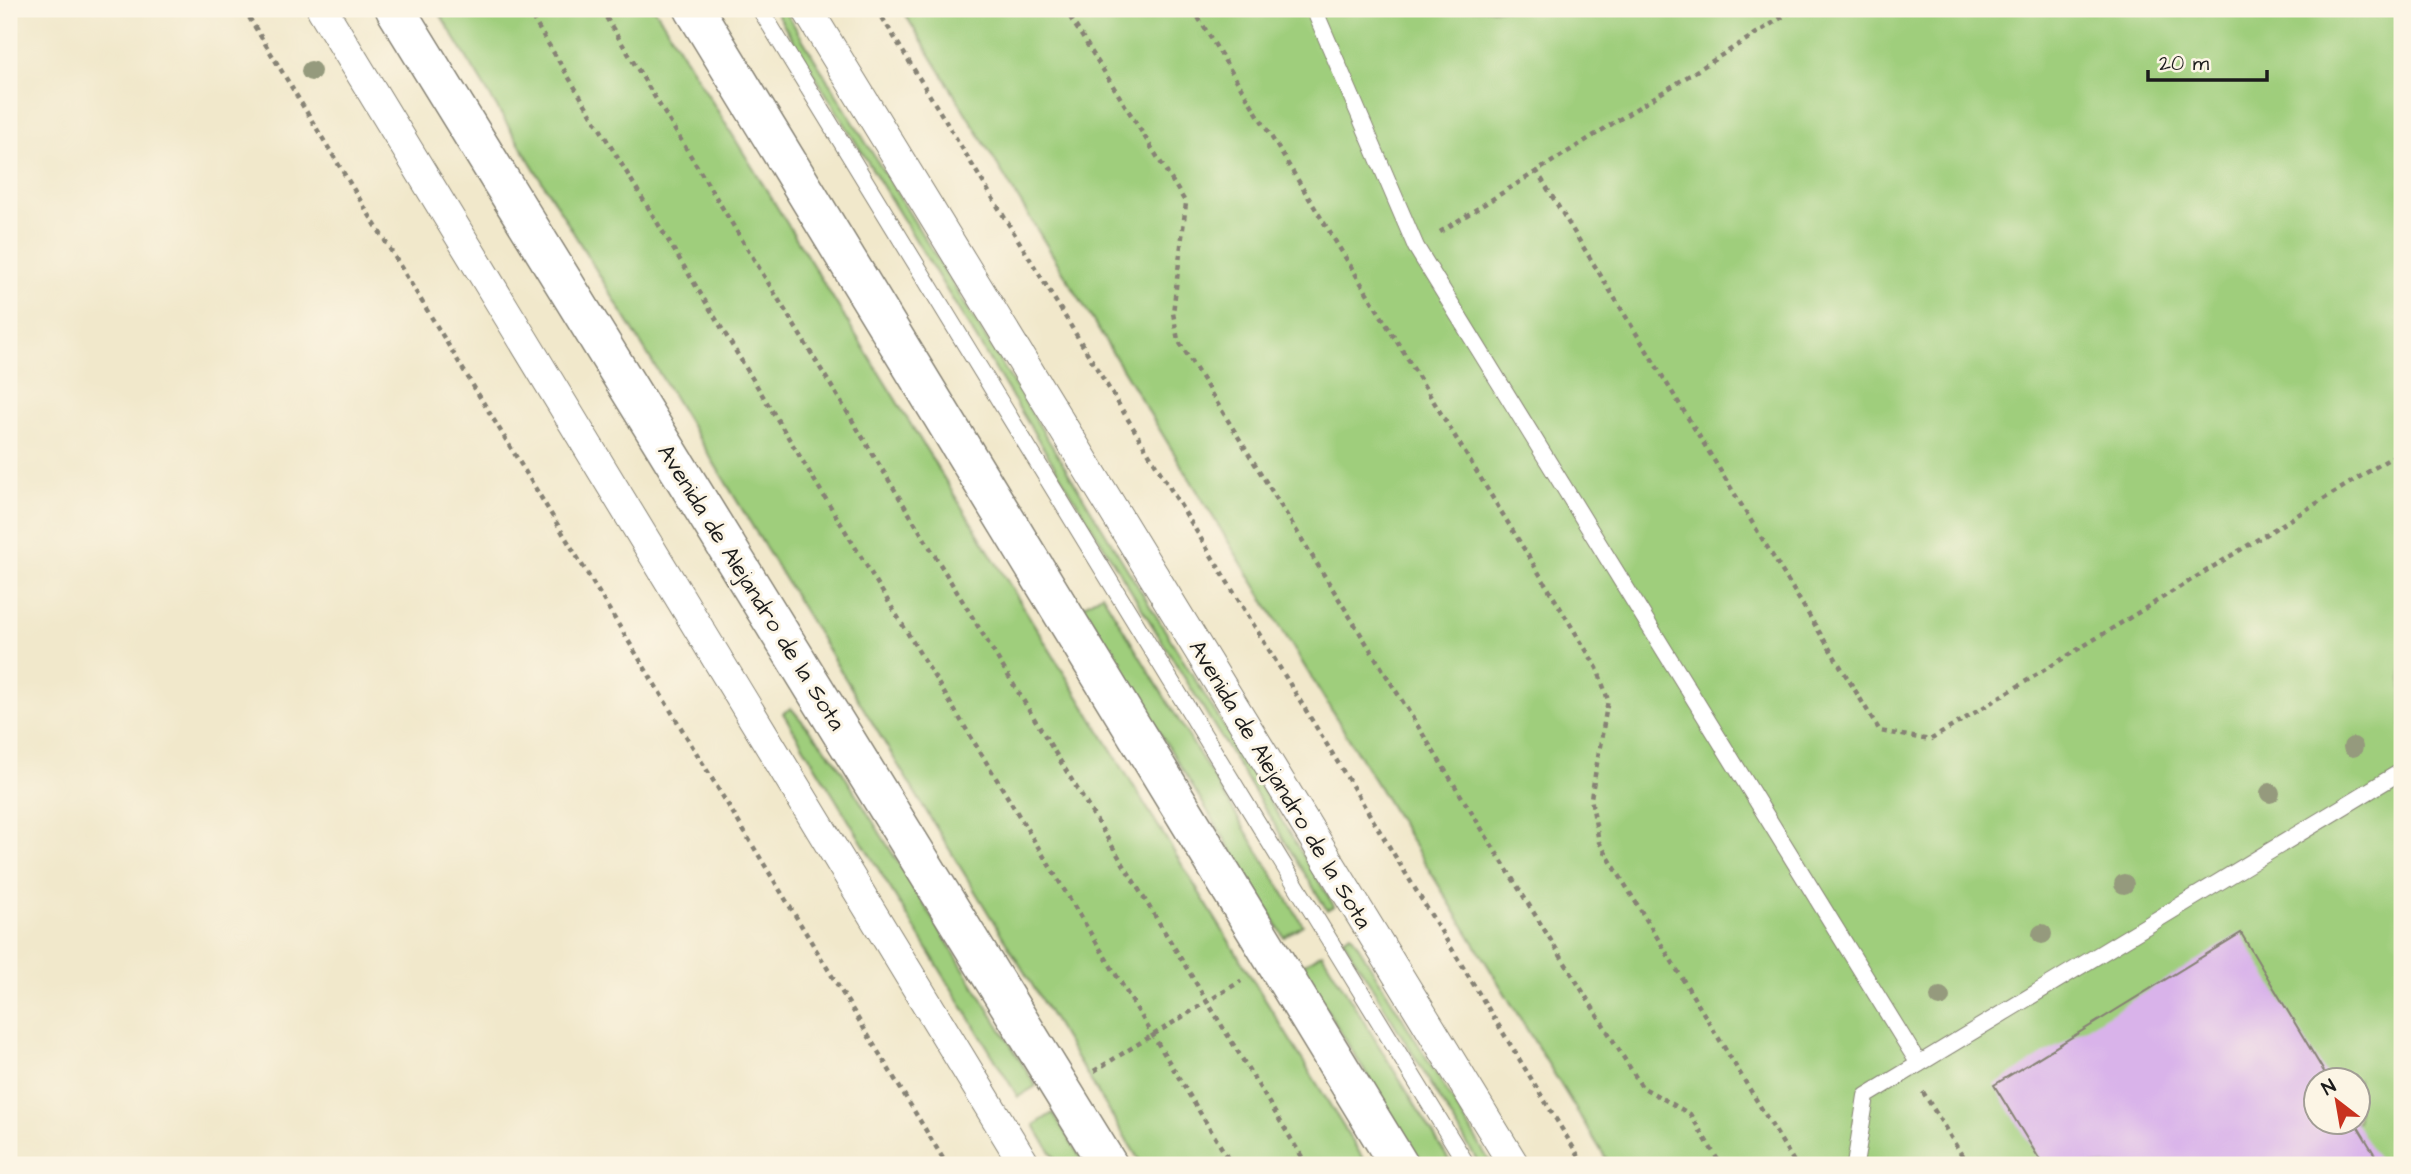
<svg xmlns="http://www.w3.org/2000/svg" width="2411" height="1174" viewBox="0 0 2411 1174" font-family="'Architects Daughter',sans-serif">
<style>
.green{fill:#9fce7c;stroke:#5e754c;stroke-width:2;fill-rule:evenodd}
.building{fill:#d9b3ea}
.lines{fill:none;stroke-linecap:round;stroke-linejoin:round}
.lane-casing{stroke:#868274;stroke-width:18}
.street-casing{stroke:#868274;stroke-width:32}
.secondary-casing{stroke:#868274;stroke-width:41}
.path{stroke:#868274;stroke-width:4.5;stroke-dasharray:5 5;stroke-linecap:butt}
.lane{stroke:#fff;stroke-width:16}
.street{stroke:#fff;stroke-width:30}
.secondary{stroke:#fff;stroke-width:38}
.tree{fill:#959a7d}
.labels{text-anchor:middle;stroke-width:6;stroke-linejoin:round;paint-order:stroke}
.street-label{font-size:23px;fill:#1c1c1c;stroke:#fcf5e5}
</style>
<rect width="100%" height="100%" fill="#fcf5e5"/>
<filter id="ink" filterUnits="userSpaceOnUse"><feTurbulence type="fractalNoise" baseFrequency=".0143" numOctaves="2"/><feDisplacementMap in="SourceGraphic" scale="14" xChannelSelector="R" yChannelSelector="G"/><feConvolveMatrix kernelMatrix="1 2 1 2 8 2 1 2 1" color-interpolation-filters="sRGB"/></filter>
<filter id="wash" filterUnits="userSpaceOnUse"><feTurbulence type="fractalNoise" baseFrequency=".00686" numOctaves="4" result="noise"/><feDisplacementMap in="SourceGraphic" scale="28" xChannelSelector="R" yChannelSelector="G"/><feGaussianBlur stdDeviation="1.57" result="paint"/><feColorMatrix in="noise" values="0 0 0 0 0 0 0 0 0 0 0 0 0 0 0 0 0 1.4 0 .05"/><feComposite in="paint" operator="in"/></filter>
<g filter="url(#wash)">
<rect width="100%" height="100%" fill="#f1e8cb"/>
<path class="green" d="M437 9H655L1367 1165H1142Z
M774 9H784L1334 906 1327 910Z
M902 9H2402V1165H1610ZM2316 1080H2358V1122H2316Z
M1102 594 1303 925 1284 937 1083 606Z
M791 708 835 760 1036 1086 1018 1097 783 713Z
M1351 934 1492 1165H1480L1343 939Z
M1322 953 1452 1165H1422L1300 966Z
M1053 1113 1085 1165H1059L1034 1125Z"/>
<g id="blocks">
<path class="building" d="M2241 933 2329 1080H2316V1122H2355L2381 1165H2043L1994 1085Z"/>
</g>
</g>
<g filter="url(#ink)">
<use href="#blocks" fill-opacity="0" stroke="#868274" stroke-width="2"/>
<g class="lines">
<defs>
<path id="lane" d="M760 9 1467 1165
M1314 9 1416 247 1919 1064
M1855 1165 1866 1096 2402 771"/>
<path id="street" d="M322 9 1025 1165
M807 9 1514 1165"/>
<path id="secondary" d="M395 9 1108 1165
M694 9 1399 1165"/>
</defs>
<use href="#lane" class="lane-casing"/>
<use href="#street" class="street-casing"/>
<use href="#secondary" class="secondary-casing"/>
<path class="path" d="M244 9 947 1165
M527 9 1232 1165
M601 9 1307 1165
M877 9 1584 1165
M1065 9 1186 203 1173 313 1178 340 1642 1087 1690 1114 1721 1165
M1193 9 1597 668 1608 700 1591 798 1599 842 1796 1165
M1536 170 1880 731 1930 740 2402 451
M1440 232 1795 9
M1094 1071 1241 981
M1923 1092 1968 1165"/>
<use href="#lane" class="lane"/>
<use href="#street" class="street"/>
<use href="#secondary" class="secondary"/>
</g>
<g class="tree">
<circle cx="311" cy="71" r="10"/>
<circle cx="2353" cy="747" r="10"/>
<circle cx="2270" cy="793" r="10"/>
<circle cx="2124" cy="884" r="10"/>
<circle cx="2042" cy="934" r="10"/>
<circle cx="1940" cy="997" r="10"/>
</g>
</g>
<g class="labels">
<g class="street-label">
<text transform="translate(752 587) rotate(58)" y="8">Avenida de Alejandro de la Sota</text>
<text transform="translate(1281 784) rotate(59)" y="8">Avenida de Alejandro de la Sota</text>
</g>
</g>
<rect width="2411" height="1174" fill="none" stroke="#fcf5e5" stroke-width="35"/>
<g transform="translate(2337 1101) rotate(329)"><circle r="33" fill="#fcf5e5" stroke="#a29e95" stroke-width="2"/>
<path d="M0-5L12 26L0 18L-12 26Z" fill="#c8321e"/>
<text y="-10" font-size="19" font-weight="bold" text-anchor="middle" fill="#1c1c1c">N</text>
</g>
<path d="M2148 70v10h119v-10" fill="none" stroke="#1c1c1c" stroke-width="3.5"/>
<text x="2159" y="70" font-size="21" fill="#1c1c1c" stroke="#fcf5e5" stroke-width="5" paint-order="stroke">20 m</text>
</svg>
